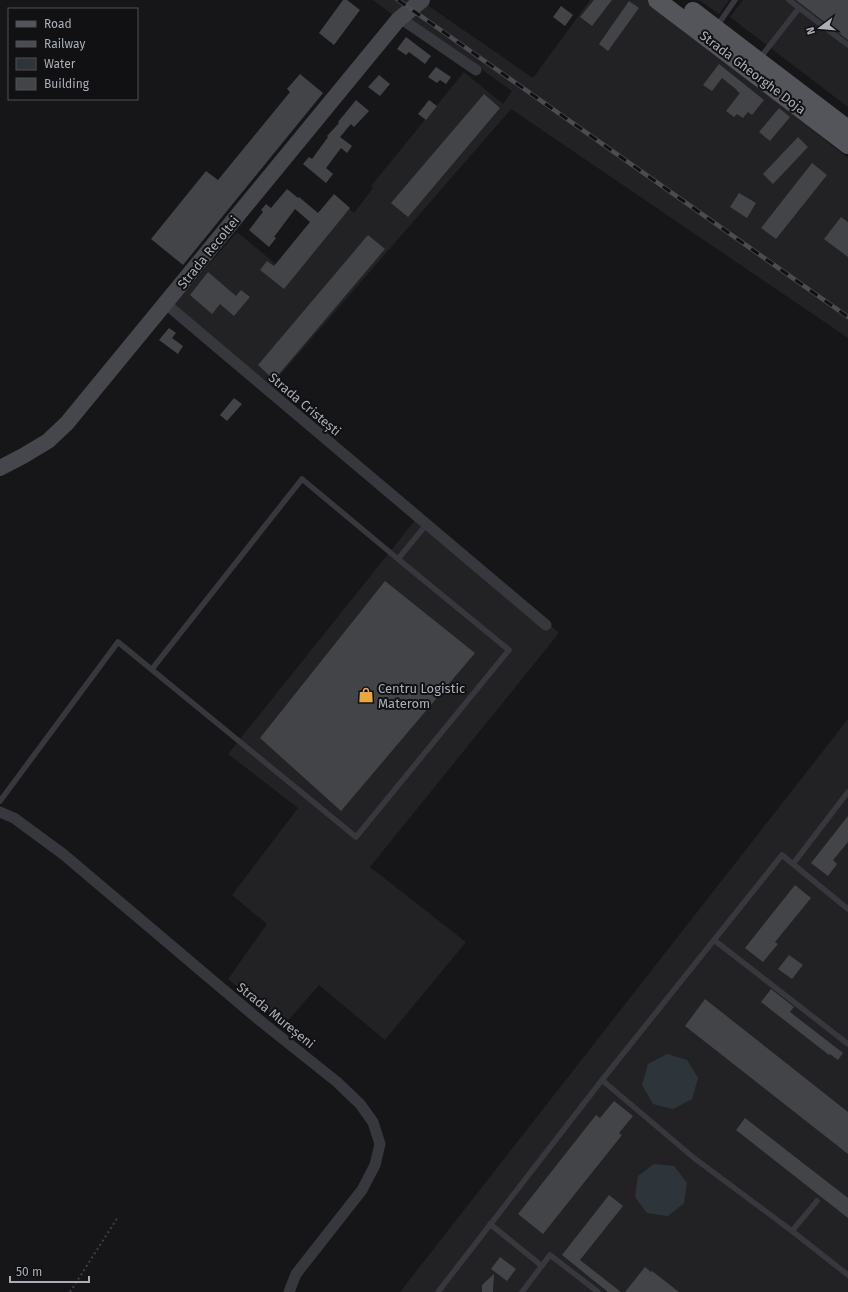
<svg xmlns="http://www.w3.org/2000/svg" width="848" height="1292" viewBox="0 0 848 1292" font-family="'Fira Sans',sans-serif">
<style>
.built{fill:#222225}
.water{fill:#2d353b}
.building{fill:#434448}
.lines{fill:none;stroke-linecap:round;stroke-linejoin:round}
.path{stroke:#3d3f44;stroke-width:2;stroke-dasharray:2 3;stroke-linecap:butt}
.lane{stroke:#37383d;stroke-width:5.5}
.street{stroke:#37383d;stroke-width:11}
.secondary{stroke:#45474c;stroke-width:16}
.primary{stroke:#53555b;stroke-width:18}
.rail-casing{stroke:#4a4c51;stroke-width:4.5}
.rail{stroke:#111113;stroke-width:3;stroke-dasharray:9;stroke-linecap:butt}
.labels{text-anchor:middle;stroke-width:4;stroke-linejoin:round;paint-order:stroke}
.street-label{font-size:13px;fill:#a9aeb7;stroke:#111113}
.poi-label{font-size:13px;fill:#a9aeb7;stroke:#111113;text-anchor:start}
</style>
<rect width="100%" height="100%" fill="#161618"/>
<path class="built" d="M373 0H420L533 78 590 0H647L848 158V338L511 109 268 389 172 307 237 232 277 265 333 196 354 213 373 188 371 186 464 72 503 104 512 91 456 51 392 14Z
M699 0H729L719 14Z
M743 0H848V107L730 17Z
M420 514 559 633 370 867 466 942 385 1040 319 985 284 1025 228 979 267 924 232 895 298 808 228 754Z
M848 719V1292H400Z"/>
<path class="water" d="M667 1054 687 1060 698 1078 692 1099 673 1109 653 1104 642 1085 648 1064Z
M654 1164 674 1166 687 1183 684 1203 668 1216 647 1213 635 1197 638 1176Z"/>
<path class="building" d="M343 0H347L360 10 334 45 319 33Z
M594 0H612L592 26 580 17Z
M796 0H848V40Z
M629 1 639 8 608 51 599 44Z
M561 6 573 15 565 26 553 17Z
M406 37 431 56 425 64 409 52 406 55 397 49Z
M719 64 764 100 752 115 748 112 743 118 737 114 734 117 726 111 740 93 737 91V90L722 78 712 91 703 85Z
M436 67 451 77 446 84 440 80 437 83 428 77Z
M300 74 323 93 183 265 151 239 206 171 218 180 290 92 287 89Z
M379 75 390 84 380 96 368 87Z
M484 94 500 108 408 217 391 203Z
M356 100 369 111 354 127 351 124 340 137 352 146 347 153 341 148 326 168 333 174 326 183 303 164 309 157 312 159 328 137 327 136 339 123 338 122Z
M429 100 437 106 426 120 418 114Z
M779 108 790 117 770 141 759 132Z
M798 137 808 147 773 184 763 174Z
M812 163 827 175 776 239 761 228Z
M287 189 298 198 299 197 318 213 334 194 350 208 284 289 260 270 267 261 274 266 310 222 295 209 274 237 276 238 269 247 249 230 263 212 261 210 266 204 271 208Z
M739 193 756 203 747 218 730 207Z
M841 217 848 222V257L824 239Z
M368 235 385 249 274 380 258 365Z
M208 272 236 296 241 290 250 297 234 316 220 304 212 314 190 295Z
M169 328 176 333 172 338 183 346 178 354 159 340Z
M234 398 242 404 227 421 220 415Z
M385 581 475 653 341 811 260 738Z
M848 816V842L833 860 837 864 828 876 811 863Z
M795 885 811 898 775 942 778 944 763 962 745 948Z
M789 955 803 965 792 979 778 969Z
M771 989 794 1007 790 1012 843 1053 838 1060 830 1054 829 1055 761 1002Z
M705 999 848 1112V1154L685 1026Z
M614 1101 633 1116 619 1133 622 1135 543 1234 518 1214 596 1115 600 1118Z
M745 1118 848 1198V1218L736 1130Z
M609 1195 623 1206 580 1260 621 1292H608L562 1255Z
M500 1257 516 1269 507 1281 491 1269Z
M645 1267 651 1272 652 1271 679 1292H625Z
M494 1274 493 1292H482V1285Z"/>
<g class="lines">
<path class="path" d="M70 1292 118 1217"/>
<path class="lane" d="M789 0 848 45
M717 26 735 0
M760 58 799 8
M152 669 302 479 398 559
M0 801 118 642 356 837 509 650 398 559 426 525
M793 864 848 792
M714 940 848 1044
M602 1080 694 1158 792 1231 848 1275
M490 1224 542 1266
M792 1231 817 1201
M438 1292 602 1080 782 855 848 909
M522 1292 550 1255 598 1292"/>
<path class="street" d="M400 18 476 70
M166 304 546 625
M0 812 14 818 63 854 258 1019 337 1082 360 1104 373 1122 380 1144 375 1165 362 1190 296 1274 289 1292"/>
<path class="secondary" d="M0 468 23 456 48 441 67 423 398 20 422 0"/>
<path class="primary" d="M657 0 848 145
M693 11 848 129"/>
<defs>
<path id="rail" d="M398 0 848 317"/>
</defs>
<use href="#rail" class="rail-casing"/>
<use href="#rail" class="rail"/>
</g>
<defs>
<symbol id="shop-bare" viewBox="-9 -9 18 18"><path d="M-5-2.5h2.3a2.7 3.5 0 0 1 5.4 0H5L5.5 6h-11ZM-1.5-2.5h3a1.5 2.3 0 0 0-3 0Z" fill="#e9a83d" stroke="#111113" stroke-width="2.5" paint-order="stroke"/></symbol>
</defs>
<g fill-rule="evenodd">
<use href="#shop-bare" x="355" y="684" width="22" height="22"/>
</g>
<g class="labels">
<g class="street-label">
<text transform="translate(753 72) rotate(37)" y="5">Strada Gheorghe Doja</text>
<text transform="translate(208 252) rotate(-51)" y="5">Strada Recoltei</text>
<text transform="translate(305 404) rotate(40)" y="5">Strada Cristești</text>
<text transform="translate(276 1015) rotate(39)" y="5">Strada Mureșeni</text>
</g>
<g class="poi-label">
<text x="378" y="693">Centru Logistic<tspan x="378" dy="15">Materom</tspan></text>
</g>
</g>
<rect x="8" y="8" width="130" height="92" fill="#111113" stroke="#4e5055"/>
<rect x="16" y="21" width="20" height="6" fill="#53555b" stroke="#4e5055"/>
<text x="44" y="28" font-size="12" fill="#a9aeb7">Road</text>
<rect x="16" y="41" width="20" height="6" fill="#4a4c51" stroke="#4e5055"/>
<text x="44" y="48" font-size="12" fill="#a9aeb7">Railway</text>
<rect x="16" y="58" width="20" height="12" fill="#2d353b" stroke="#4e5055"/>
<text x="44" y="68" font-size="12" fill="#a9aeb7">Water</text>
<rect x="16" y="78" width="20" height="12" fill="#434448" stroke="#4e5055"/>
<text x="44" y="88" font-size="12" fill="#a9aeb7">Building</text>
<g transform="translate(820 28) rotate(254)" stroke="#111113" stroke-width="3" paint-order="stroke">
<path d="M0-3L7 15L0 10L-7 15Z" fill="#a9aeb7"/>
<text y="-6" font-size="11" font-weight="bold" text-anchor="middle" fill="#a9aeb7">N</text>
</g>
<path d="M10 1276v6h79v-6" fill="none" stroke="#a9aeb7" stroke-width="2"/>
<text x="16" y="1276" font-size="12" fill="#a9aeb7" stroke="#111113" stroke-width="3" paint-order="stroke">50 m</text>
</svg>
